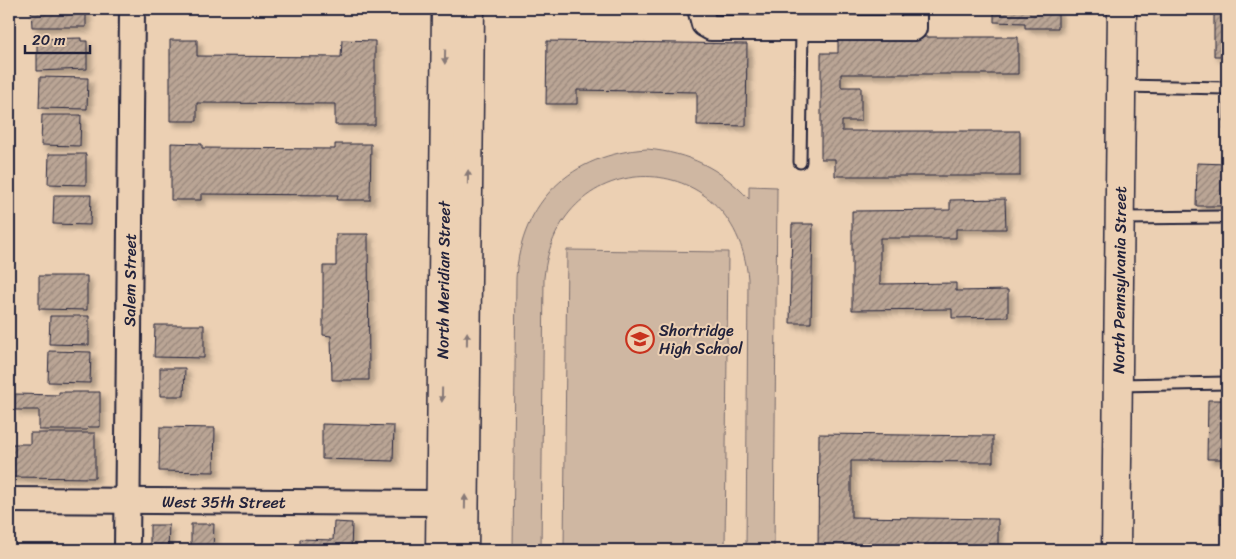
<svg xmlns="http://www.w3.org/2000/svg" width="1236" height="559" viewBox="0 0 1236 559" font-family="Sriracha,sans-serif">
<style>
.grass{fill:#cfb7a2;stroke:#786c6e}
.building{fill:url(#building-hatch);stroke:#22223b;filter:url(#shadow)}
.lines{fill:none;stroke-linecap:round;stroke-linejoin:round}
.lane-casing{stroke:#22223b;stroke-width:15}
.street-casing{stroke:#22223b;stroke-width:28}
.secondary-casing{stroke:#22223b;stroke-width:31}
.primary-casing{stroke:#22223b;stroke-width:31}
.lane{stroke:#ecd0b3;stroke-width:11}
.street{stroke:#ecd0b3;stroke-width:24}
.secondary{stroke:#ecd0b3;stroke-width:28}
.primary{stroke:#ecd0b3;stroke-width:28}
.oneway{fill:#877977}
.labels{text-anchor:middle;stroke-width:4;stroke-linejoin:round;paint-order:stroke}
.street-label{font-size:16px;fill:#22223b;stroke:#ecd0b3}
.poi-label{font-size:16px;fill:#22223b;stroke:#ecd0b3;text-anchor:start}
</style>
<defs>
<pattern id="building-hatch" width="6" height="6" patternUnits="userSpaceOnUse" patternTransform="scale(1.25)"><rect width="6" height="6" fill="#baa595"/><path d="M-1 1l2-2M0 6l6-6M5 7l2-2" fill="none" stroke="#97867b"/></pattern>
<filter id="shadow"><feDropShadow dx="4.5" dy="4.5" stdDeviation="2.5" flood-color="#0004"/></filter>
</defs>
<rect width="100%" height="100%" fill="#ecd0b3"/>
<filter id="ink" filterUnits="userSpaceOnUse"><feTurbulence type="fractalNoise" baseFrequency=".02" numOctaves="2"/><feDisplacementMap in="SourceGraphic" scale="10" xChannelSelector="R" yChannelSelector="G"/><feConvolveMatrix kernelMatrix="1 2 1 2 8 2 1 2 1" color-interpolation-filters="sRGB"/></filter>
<g filter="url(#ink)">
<path class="grass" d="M647 149C689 153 720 168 749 199V186L777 187 774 550H746L748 279C736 143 557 142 544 278L541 550H513L516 278C521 201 571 154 647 149Z
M567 250 728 252 725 550H564Z"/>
<path class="building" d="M31 9H86V27H32Z
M726 9H748V20H726Z
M750 9H773L774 18H750Z
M994 9H1058V28H1025V23L994 22Z
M1214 9H1227V56H1214Z
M838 37H1018V74H841V87H861V121H842V131H1020V176H835V159H821V53H838Z
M81 38V41H87V69L37 71V39Z
M170 40H197V56L341 57 342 40 375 41V125H335V104L197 103V121H170Z
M547 41 747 44 746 126 697 125V92L577 90V104H546Z
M40 77 88 78 87 109 39 108Z
M1225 97H1227V130H1224Z
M42 115H81L80 146 41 145Z
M171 143 202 144V148L335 149V144H371L370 200H337L338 195 201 194V200H171Z
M49 154H86V185L48 184Z
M1197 163 1227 164V206H1196Z
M54 195H91L90 225 53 224Z
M1005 199 1006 229H956V238H880V284L956 283V291L1008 290V317L952 318V309L852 310V211L950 210V200Z
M792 224H813L811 323H790Z
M336 234H368L369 380H332L331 336 323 335V266H336Z
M39 276H87V310L39 309Z
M50 316H89V345L49 344Z
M155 325H204V358L154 357Z
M49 351 91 352 90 383 48 382Z
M160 368H185L184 396H160Z
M59 392H100V427H88L87 430H39V410H15V394L59 395Z
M1208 400H1227V459H1207Z
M322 424 394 426 393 461 322 459Z
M160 427 215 428 214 472 159 471Z
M30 433H95V478L9 477V444H30Z
M819 434 993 436V462L851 461V517L998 519V550H818Z
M1220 488H1227V524H1220Z
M334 522 352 523 351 550H300V539L333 540Z
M191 524H214L213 550H191Z
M150 525H169L168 550H150Z"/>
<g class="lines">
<defs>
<path id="lane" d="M1121 86 1227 88
M800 162 802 29
M1120 218 1227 217
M1118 385 1227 383"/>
<g id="street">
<path d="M700 9 704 24 711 28H914V9"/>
<path id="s1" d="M9 500 440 503"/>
<path id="s2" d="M127 550 132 9"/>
</g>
<g id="secondary">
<path id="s3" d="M1116 550 1122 9"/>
</g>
<g id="primary">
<path id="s4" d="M440 550 446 9"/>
<path d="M464 550 470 9"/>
</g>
</defs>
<use href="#lane" class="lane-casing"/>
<use href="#street" class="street-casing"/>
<use href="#secondary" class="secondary-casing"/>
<use href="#primary" class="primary-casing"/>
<use href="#lane" class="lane"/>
<use href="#street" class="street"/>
<use href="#secondary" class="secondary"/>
<use href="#primary" class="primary"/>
</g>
<defs><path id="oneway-solid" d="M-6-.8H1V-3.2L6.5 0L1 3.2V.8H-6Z" transform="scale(1.25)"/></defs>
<g class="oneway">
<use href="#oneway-solid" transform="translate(445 57) rotate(91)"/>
<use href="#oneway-solid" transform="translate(468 177) rotate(-89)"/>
<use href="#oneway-solid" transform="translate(467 339) rotate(-89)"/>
<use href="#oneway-solid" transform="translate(442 395) rotate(91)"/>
<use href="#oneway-solid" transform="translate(465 502) rotate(-89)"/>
</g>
</g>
<defs>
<symbol id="school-ring" viewBox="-11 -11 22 22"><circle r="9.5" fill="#ecd0b3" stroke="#c8321e" stroke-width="1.5"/><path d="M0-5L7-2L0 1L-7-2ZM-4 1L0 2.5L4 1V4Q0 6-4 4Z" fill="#c8321e"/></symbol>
</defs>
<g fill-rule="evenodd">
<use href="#school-ring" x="624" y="323" width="32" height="32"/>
</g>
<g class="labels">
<g class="street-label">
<text dy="6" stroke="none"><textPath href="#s2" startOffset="270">Salem Street</textPath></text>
<text dy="6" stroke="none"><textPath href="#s4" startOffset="270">North Meridian Street</textPath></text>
<text dy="6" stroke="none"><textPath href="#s3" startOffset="270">North Pennsylvania Street</textPath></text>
<text dy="6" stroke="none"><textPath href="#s1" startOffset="215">West 35th Street</textPath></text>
</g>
<g class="poi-label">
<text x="659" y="336">Shortridge<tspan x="659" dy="18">High School</tspan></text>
</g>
</g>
<rect width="1236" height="559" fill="none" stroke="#ecd0b3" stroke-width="30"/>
<rect x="15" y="15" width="1206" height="529" fill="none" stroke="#22223b" stroke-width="2" filter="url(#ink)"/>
<path d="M25 45v8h65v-8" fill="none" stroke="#22223b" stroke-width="2.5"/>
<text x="32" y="45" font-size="15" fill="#22223b" stroke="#ecd0b3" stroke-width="4" paint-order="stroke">20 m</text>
</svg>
